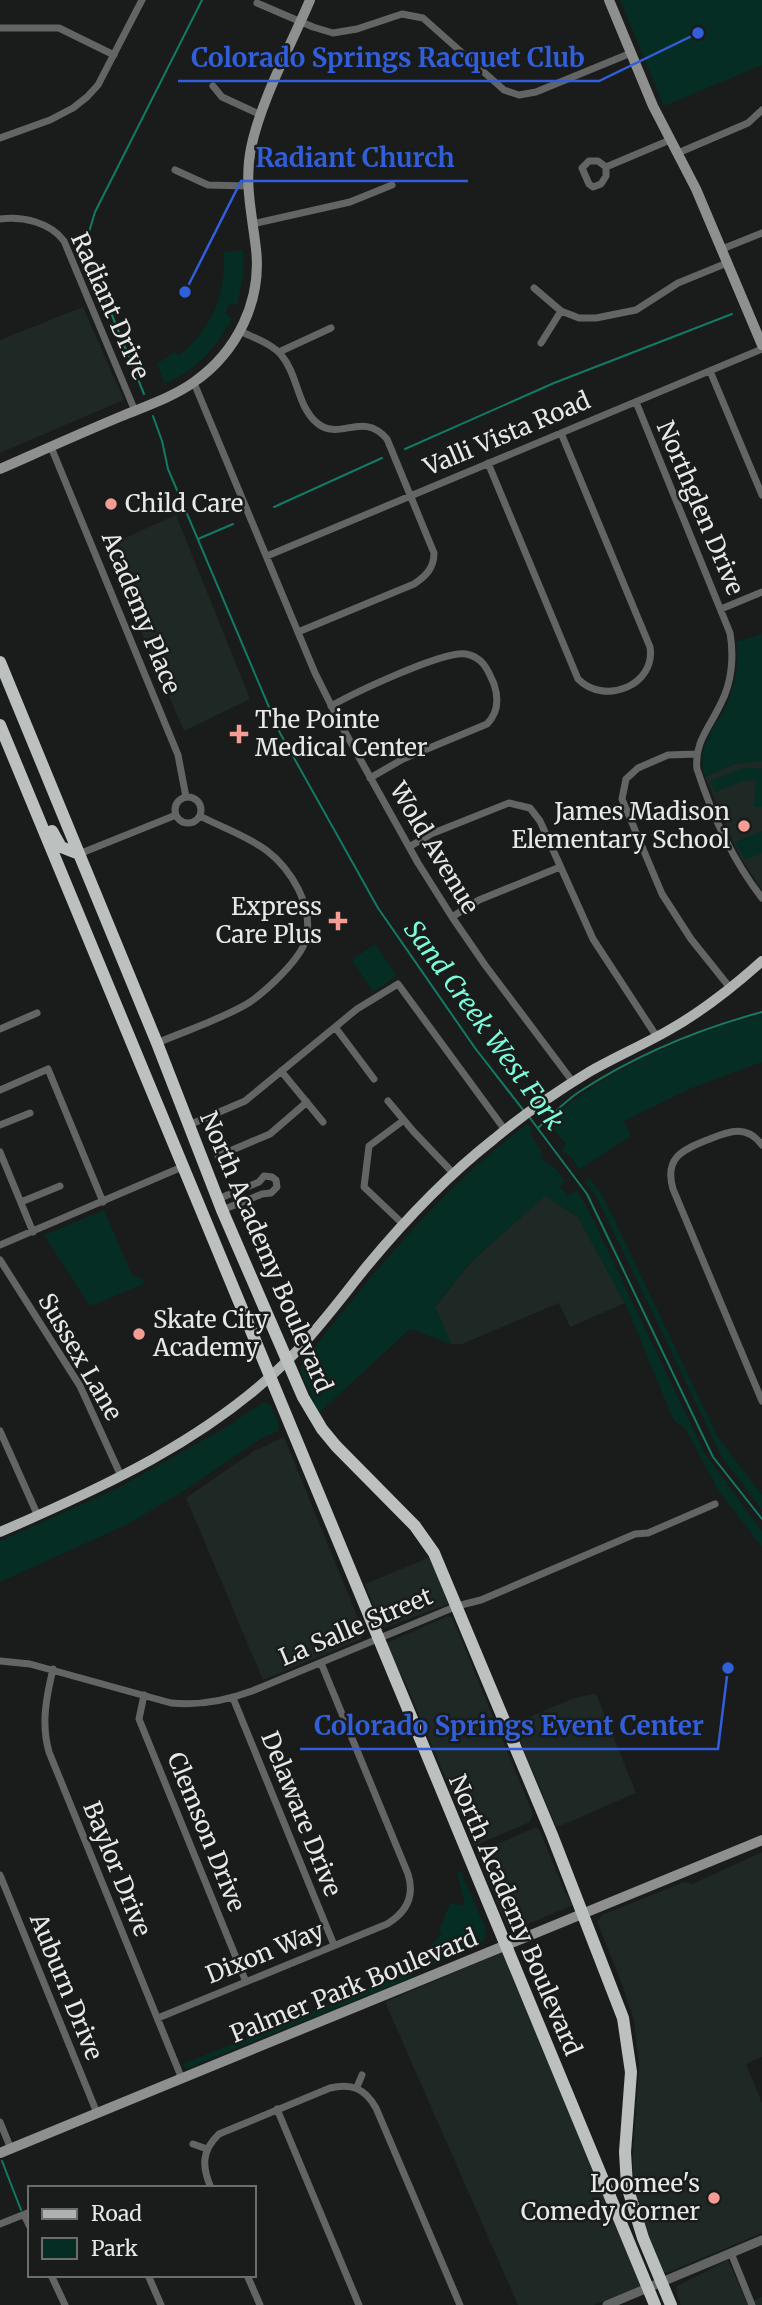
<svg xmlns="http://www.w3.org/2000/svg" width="762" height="2305" viewBox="0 0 762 2305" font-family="Merriweather,serif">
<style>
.built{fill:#1e2825}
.green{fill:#052d24}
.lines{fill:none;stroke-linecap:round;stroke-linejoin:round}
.stream{stroke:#127a65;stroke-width:2}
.minor{stroke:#636564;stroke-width:7}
.tertiary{stroke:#636564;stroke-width:9}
.secondary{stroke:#8d908f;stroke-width:10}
.primary{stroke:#adb1af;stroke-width:10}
.trunk{stroke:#bcc0be;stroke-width:12}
.poi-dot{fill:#f59c95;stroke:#191c1b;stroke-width:2.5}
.labels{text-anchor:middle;stroke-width:5;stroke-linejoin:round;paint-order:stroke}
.street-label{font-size:24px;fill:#e6e9e8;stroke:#191c1b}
.poi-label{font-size:24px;fill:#e6e9e8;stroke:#191c1b;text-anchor:start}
.water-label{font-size:26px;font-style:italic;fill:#7bfbda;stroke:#191c1b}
.leader{fill:none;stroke:#315eda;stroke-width:2.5}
.callout-dot{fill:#315eda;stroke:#191c1b;stroke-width:2.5}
.callout-label{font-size:26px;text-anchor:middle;font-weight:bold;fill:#315eda;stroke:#191c1b;stroke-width:5;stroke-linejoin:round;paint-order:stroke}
</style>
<rect width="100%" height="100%" fill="#191c1b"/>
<path class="built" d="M83 307 124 400 0 453V340Z
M176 515 250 699 184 731 105 547Z
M754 760 762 761V890L739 855 705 777 734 764Z
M545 1195 578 1217 625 1303 570 1327 559 1303 462 1344H451L435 1307 471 1262Z
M284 1437 364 1633 361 1639 263 1680 186 1498 254 1451Z
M430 1557 448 1604 385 1628 381 1624 365 1584Z
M448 1616 452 1617 533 1814 530 1822 474 1846 403 1677 395 1668 387 1643Z
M595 1694 597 1696 636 1793 560 1826H556L514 1727 515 1723 574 1698Z
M536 1827 539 1829 565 1892 573 1905 512 1931 507 1927 477 1853Z
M762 1852V2057L746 2064 762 2103V2233L667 2273 664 2272 643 2223 633 2181V2154L639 2064 634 2021 622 1984 597 1922 602 1915 684 1882 692 1884Z
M503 1952 642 2286 594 2305H518L385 2002Z
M728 2260 747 2303 762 2297V2305H681L676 2292 677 2286Z"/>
<path class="green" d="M620 0H762V65L664 106Z
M243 250V277L237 305 229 304 225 313 232 319C217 347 195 372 165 383L157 364 175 352 178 355 181 354C213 326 226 294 224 252Z
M762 634V761L734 764 705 777C695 748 714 730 726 706 735 687 740 663 736 642Z
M744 768H762V807H754L756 780 743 781 715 792 710 781Z
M762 831V853L745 860 735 842Z
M375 944 397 976 373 992 352 960Z
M762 1014V1062L689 1089 624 1121 631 1136 578 1170 573 1159 561 1150 566 1144 547 1122C606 1069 685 1035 762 1014Z
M527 1124 531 1127 532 1137 543 1153 540 1158 553 1166 565 1181 560 1187 568 1196 576 1190 587 1207 705 1454 762 1531V1547L718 1490 685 1428 674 1421 625 1303 578 1217 545 1196 471 1262 435 1306 451 1344 410 1329 319 1413 300 1370 303 1362C371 1275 439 1190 527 1124Z
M590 1178 604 1198 718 1437 762 1495V1510L722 1457 596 1196 585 1182Z
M104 1210 132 1275 145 1280 142 1285 90 1306 44 1235Z
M264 1402 271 1405 279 1426 278 1431 260 1439 187 1489 128 1524 0 1582V1541L118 1488 228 1426Z
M460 1870 486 1929 483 1942 411 1975 410 1978 188 2068 184 2067 183 2064 427 1965 420 1956 442 1934 439 1931 450 1903 463 1906 464 1901 457 1872Z"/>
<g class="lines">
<path class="stream" d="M144 394 90 261 89 232 95 212 202 0
M153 416 162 441 168 469 280 733 378 908 475 1048 524 1111
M405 449 554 383 732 314
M274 507 382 458
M198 539 233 524
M530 1118 587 1194 713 1457 762 1519
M538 1128C551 1116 564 1102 579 1092 634 1056 699 1029 762 1012
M2 2161 21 2210"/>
<path class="minor" d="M257 3 313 27 333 33 357 29 402 14 423 18 504 90 519 95 536 92 631 53
M0 28H59L114 55
M213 86 222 97 261 115
M0 138 50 120 73 108 87 97 98 85 142 0
M678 153 748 123 762 110
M606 167V176L601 184 593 187 589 184 582 168 589 161H598L606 167 670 140
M175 170 208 185 248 186
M0 219C22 216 50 222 64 241L135 411
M252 224 350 202 392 185
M722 249 762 233
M534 288 561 311 579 318H596L636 310 678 283 727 263
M240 331C254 338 273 344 282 356 298 375 297 406 317 423 340 442 362 410 387 439L434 553C434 568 426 576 414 584L298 632
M541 343 561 311
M279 352 331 328
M710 371 762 495
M194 383 315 673 340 723 418 863 452 917 485 965 573 1082
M636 402 730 633C734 656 732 682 721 703 710 727 694 742 697 769 712 815 733 861 762 898
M51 447 178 755 186 797
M488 463 578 679C605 706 656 685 650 647L561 433
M267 556 762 349
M721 609 762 592
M331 706C354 693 444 650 466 654 483 657 488 670 494 684 499 699 498 713 487 724L403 759 370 778
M697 754 668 755 638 768 626 779 622 799 662 894 691 939 731 989
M175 810a13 13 0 1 1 26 0a13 13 0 1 1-26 0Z
M409 847 431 834 509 803 530 808 540 821 593 939 657 1037
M79 854 176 815
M452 917 479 900 560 867
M335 1027 374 1079
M0 1029 37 1013
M157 1043C185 1031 225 1018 250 1002 267 990 301 959 306 939 314 906 291 869 266 850 247 836 221 827 200 816
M281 1071 323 1122
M0 1090 48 1069 103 1202
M388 1101 413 1131 454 1174
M404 1120 369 1146 364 1187 404 1225
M0 1125 30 1113
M189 1125 245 1101 357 1009 398 984 505 1130
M762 1145C746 1123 727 1132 707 1140 682 1150 664 1158 673 1189L762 1401
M0 1152 33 1232
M218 1156 270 1134 307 1102
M218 1199 259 1182 264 1176 272 1177 276 1180 277 1187 271 1193 262 1194 222 1210
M21 1202 60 1186
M0 1245 182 1167
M0 1260 80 1386 121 1476
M0 1431 38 1516
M0 1661 30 1664 171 1703C200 1706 225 1701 252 1691L457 1606 481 1600 635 1534 648 1533 715 1504
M53 1669C46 1698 41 1724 49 1752L182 2079
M144 1695 139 1719 246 1982
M233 1698 334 1945
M0 1875 97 2113
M158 2018 387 1924C407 1912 415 1896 408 1874L321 1663
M357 2087 362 2075
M277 2109 359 2305
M0 2122 11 2149
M193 2144 207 2149
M211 2188C202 2167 201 2151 219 2134L330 2088C351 2083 365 2088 376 2108L460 2305
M24 2215 30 2227
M0 2224 30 2212
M731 2253 752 2305
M51 2275 65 2305
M148 2275 161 2305
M247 2275 260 2305"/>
<path class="tertiary" d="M607 2305 762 2240"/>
<path class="secondary" d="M609 0 653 106 696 189 762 345
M0 469C41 451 81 433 122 416 146 406 173 397 194 382 237 352 262 301 256 249 252 214 244 183 251 148 261 100 291 45 310 0
M0 2153 762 1840"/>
<path class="primary" d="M0 1532C102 1488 209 1439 289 1359 318 1330 341 1298 367 1266 405 1220 447 1176 494 1139 524 1114 556 1092 589 1072 615 1057 643 1045 669 1030 703 1011 733 987 762 961"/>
<path class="trunk" d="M0 662 157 1043 222 1210 303 1397 322 1429 336 1446 415 1526 434 1553 552 1835 623 2018 631 2072 625 2152 627 2186 643 2238 671 2305
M0 725 655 2305
M52 831 61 847 79 854"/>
</g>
<g class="poi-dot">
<circle cx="111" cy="504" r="7"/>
<path d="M235.5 723.5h7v7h7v7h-7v7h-7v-7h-7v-7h7z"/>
<circle cx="744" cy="826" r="7"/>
<path d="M334.5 910.5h7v7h7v7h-7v7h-7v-7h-7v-7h7z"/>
<circle cx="139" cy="1334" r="7"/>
<circle cx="714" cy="2198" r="7"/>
</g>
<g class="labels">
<g class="street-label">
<text transform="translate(110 306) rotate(66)" y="8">Radiant Drive</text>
<text transform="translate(507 434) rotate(-23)" y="8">Valli Vista Road</text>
<text transform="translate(700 508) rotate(67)" y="8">Northglen Drive</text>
<text transform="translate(141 613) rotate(68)" y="8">Academy Place</text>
<text transform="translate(434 848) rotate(59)" y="8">Wold Avenue</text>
<text transform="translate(266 1252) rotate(67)" y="8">North Academy Boulevard</text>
<text transform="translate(80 1357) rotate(60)" y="8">Sussex Lane</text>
<text transform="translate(356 1627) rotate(-23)" y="8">La Salle Street</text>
<text transform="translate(301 1814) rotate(68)" y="8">Delaware Drive</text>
<text transform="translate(206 1832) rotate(68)" y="8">Clemson Drive</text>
<text transform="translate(117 1869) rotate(68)" y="8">Baylor Drive</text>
<text transform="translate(515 1915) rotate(67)" y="8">North Academy Boulevard</text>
<text transform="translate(265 1953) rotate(-22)" y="8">Dixon Way</text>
<text transform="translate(354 1986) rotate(-22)" y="8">Palmer Park Boulevard</text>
<text transform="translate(66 1987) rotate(68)" y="8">Auburn Drive</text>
</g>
<g class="poi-label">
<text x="125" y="512">Child Care</text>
<text x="255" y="728">The Pointe<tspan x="255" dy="28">Medical Center</tspan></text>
<text x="730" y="820" text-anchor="end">James Madison<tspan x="730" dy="28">Elementary School</tspan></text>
<text x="322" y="915" text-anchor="end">Express<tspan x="322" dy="28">Care Plus</tspan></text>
<text x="153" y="1328">Skate City<tspan x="153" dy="28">Academy</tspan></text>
<text x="700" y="2192" text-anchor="end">Loomee's<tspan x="700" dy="28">Comedy Corner</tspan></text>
</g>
<g class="water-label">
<text transform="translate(484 1025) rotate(54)" y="9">Sand Creek West Fork</text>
</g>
</g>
<path class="leader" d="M698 33L599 81H178M185 292L241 181H468M728 1668L718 1749H300"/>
<g class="callout-dot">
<circle cx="698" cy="33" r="7"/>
<circle cx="185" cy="292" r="7"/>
<circle cx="728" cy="1668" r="7"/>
</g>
<g class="callout-label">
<text x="388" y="67">Colorado Springs Racquet Club</text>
<text x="355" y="167">Radiant Church</text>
<text x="509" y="1735">Colorado Springs Event Center</text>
</g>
<rect x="28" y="2186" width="228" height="91" fill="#191c1b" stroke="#6b6e6d" stroke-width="2"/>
<rect x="42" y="2209" width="35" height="10" fill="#adb1af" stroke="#6b6e6d" stroke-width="2"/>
<text x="91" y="2221" font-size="21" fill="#e6e9e8">Road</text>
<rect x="42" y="2238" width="35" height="21" fill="#052d24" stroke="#6b6e6d" stroke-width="2"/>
<text x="91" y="2256" font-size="21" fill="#e6e9e8">Park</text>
</svg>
